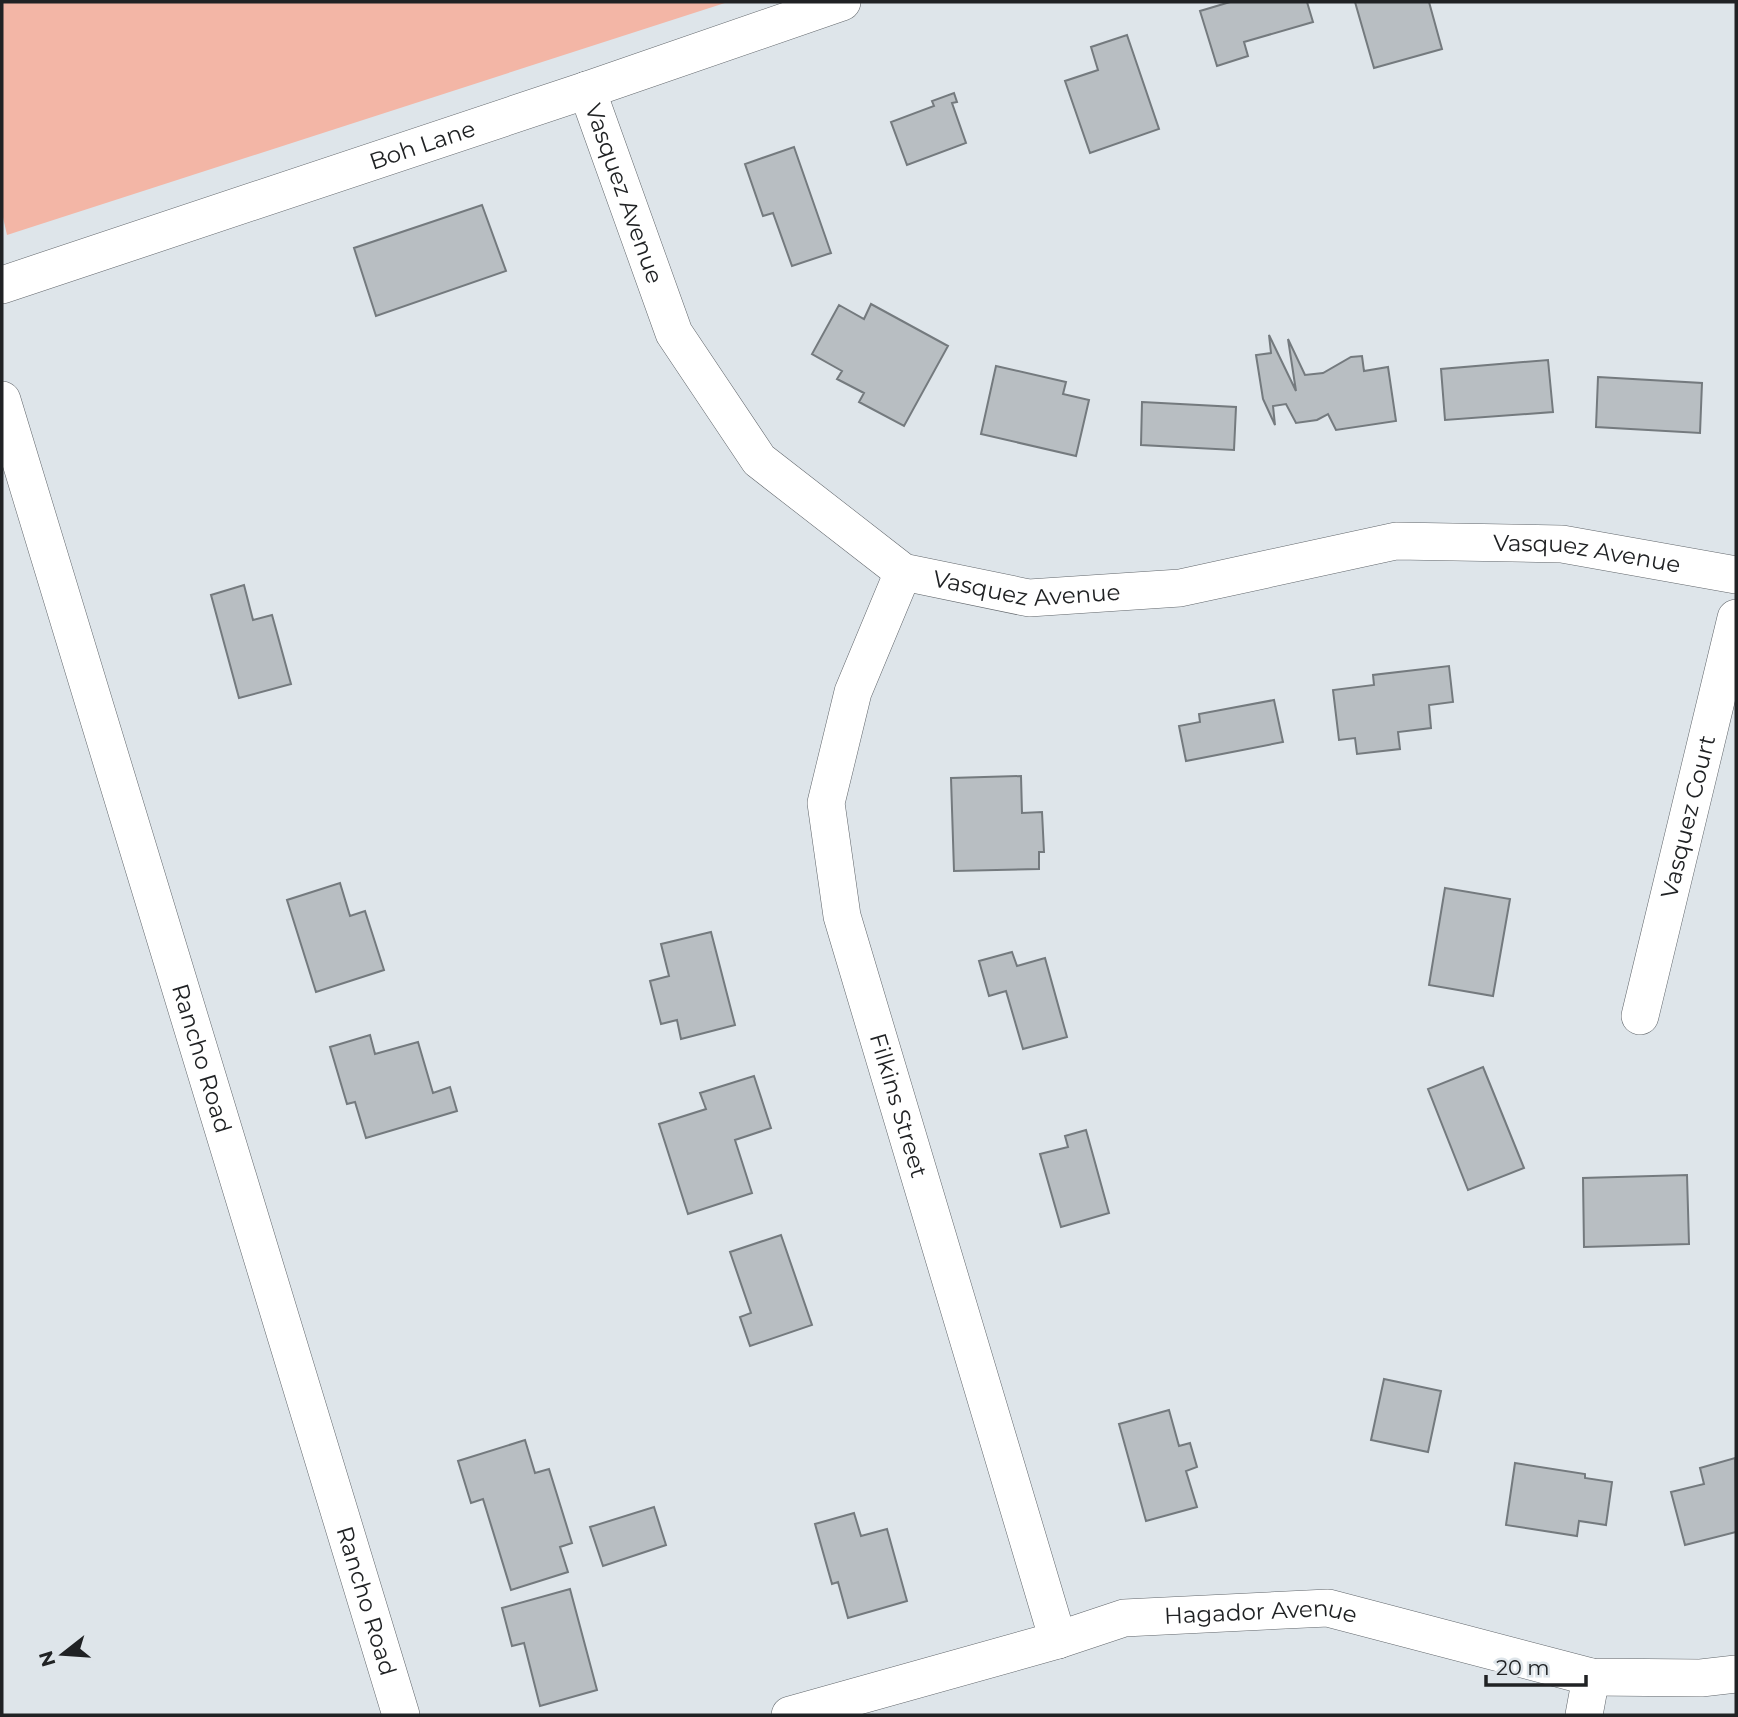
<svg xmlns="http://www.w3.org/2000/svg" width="1738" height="1717" viewBox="0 0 1738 1717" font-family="Montserrat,sans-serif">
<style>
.green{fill:#f3b6a6}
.building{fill:#b8bec2;stroke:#747a7e;stroke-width:2}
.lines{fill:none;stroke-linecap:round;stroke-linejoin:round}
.minor-casing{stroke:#61666b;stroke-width:38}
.minor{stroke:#fff;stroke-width:37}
.labels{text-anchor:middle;stroke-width:5;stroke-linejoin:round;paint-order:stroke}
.street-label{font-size:23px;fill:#202224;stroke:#dee5ea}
</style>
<rect width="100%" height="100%" fill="#dee5ea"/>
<path class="green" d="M2 2H728L7 235 2 213Z"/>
<path class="building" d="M1230 2H1307L1313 22 1244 42 1248 56 1217 66 1200 11Z
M1355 2H1429L1442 49 1374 68Z
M1127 35 1159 129 1090 153 1065 81 1098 70 1091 47Z
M954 93 957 102 952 103 966 143 907 165 891 122 934 106 932 101Z
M794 147 831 253 792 266 773 213 763 216 745 164Z
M482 205 506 271 376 316 354 248Z
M871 304 948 346 904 426 859 402 864 393 837 379 842 371 812 354 839 305 864 319Z
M1269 335 1296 391 1288 339 1305 375 1323 373 1351 357 1362 356 1364 371 1388 367 1396 421 1336 430 1328 414 1317 420 1296 423 1286 404 1273 406 1275 425 1263 399 1256 355 1271 353Z
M1548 360 1553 412 1445 420 1441 369Z
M996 366 1066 382 1063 394 1089 400 1076 456 981 434Z
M1598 377 1702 383 1700 433 1596 427Z
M1142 402 1236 407 1234 450 1141 445Z
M244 585 253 620 272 615 291 684 239 698 211 595Z
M1449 666 1453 702 1429 705 1431 728 1398 732 1400 749 1357 754 1355 738 1339 740 1333 690 1374 685 1373 675Z
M1274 700 1283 742 1186 761 1179 726 1200 722 1199 714Z
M1021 776 1022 813 1042 812 1044 852H1039V869L954 871 951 778Z
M340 883 350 916 365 911 384 970 316 992 287 900Z
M1445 888 1510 899 1493 996 1429 985Z
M711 932 735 1025 681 1039 677 1020 661 1024 650 981 669 976 661 944Z
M1012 952 1017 966 1045 958 1067 1037 1023 1049 1006 991 989 996 979 961Z
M370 1035 375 1054 418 1042 433 1093 450 1087 457 1111 366 1138 355 1102 347 1104 330 1047Z
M1483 1067 1524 1168 1468 1190 1428 1089Z
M754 1076 771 1128 735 1140 752 1193 688 1214 659 1124 706 1109 700 1093Z
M1086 1130 1109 1213 1061 1227 1040 1154 1068 1147 1065 1136Z
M1687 1175 1689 1244 1584 1247 1583 1178Z
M781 1235 812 1325 750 1346 740 1317 751 1313 730 1252Z
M1384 1379 1441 1391 1428 1452 1371 1440Z
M1169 1410 1179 1446 1190 1443 1197 1467 1186 1471 1197 1507 1146 1521 1119 1424Z
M525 1440 535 1473 549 1469 572 1543 560 1547 568 1572 511 1590 483 1499 471 1503 458 1461Z
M1735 1458 1736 1532 1685 1545 1671 1492 1704 1484 1700 1468Z
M1515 1463 1585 1474V1478L1612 1482 1606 1525 1579 1521 1577 1536 1506 1525Z
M654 1507 666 1545 603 1566 590 1527Z
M854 1513 861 1536 887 1529 907 1601 848 1618 838 1582 832 1584 815 1524Z
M570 1589 597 1690 540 1706 524 1643 512 1646 502 1608Z"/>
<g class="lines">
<defs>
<g id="minor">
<path id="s1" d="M587 90 674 333 759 460 903 572 1029 598 1180 588 1396 541 1562 544 1736 575"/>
<path id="s2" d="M2 285 587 90 842 2"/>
<path id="s3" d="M2 400 401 1715"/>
<path id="s4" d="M903 572 853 692 826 803 842 916 1058 1640"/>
<path id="s5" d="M1640 1016 1736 618"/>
<path id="s6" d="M790 1715 1058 1640 1124 1618 1328 1608 1591 1677 1701 1678 1736 1674"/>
<path d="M1584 1715 1591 1677"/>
</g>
</defs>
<use href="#minor" class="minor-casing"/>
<use href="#minor" class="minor"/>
</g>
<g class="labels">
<g class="street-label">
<text dy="8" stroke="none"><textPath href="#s2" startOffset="443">Boh Lane</textPath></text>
<text dy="8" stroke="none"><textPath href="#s1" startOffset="110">Vasquez Avenue</textPath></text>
<text dy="8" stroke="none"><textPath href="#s1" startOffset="1286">Vasquez Avenue</textPath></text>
<text dy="8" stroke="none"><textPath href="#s1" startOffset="719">Vasquez Avenue</textPath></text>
<text dy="8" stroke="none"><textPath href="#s5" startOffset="205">Vasquez Court</textPath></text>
<text dy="8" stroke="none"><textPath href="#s3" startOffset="688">Rancho Road</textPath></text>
<text dy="8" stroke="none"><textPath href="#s4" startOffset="556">Filkins Street</textPath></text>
<text dy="8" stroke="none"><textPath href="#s3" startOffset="1255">Rancho Road</textPath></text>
<text dy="8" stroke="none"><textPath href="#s6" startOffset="485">Hagador Avenue</textPath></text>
</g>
</g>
<rect width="1738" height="1717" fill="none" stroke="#202224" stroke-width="7"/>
<g transform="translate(63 1654) rotate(253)" stroke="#dee5ea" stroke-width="5" paint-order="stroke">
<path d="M0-5L12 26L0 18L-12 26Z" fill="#202224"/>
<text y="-10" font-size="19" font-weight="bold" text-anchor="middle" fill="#202224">N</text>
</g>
<path d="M1486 1675v10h100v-10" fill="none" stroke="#202224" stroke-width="3.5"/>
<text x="1496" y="1675" font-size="21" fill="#202224" stroke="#dee5ea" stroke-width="5" paint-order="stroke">20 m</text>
</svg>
